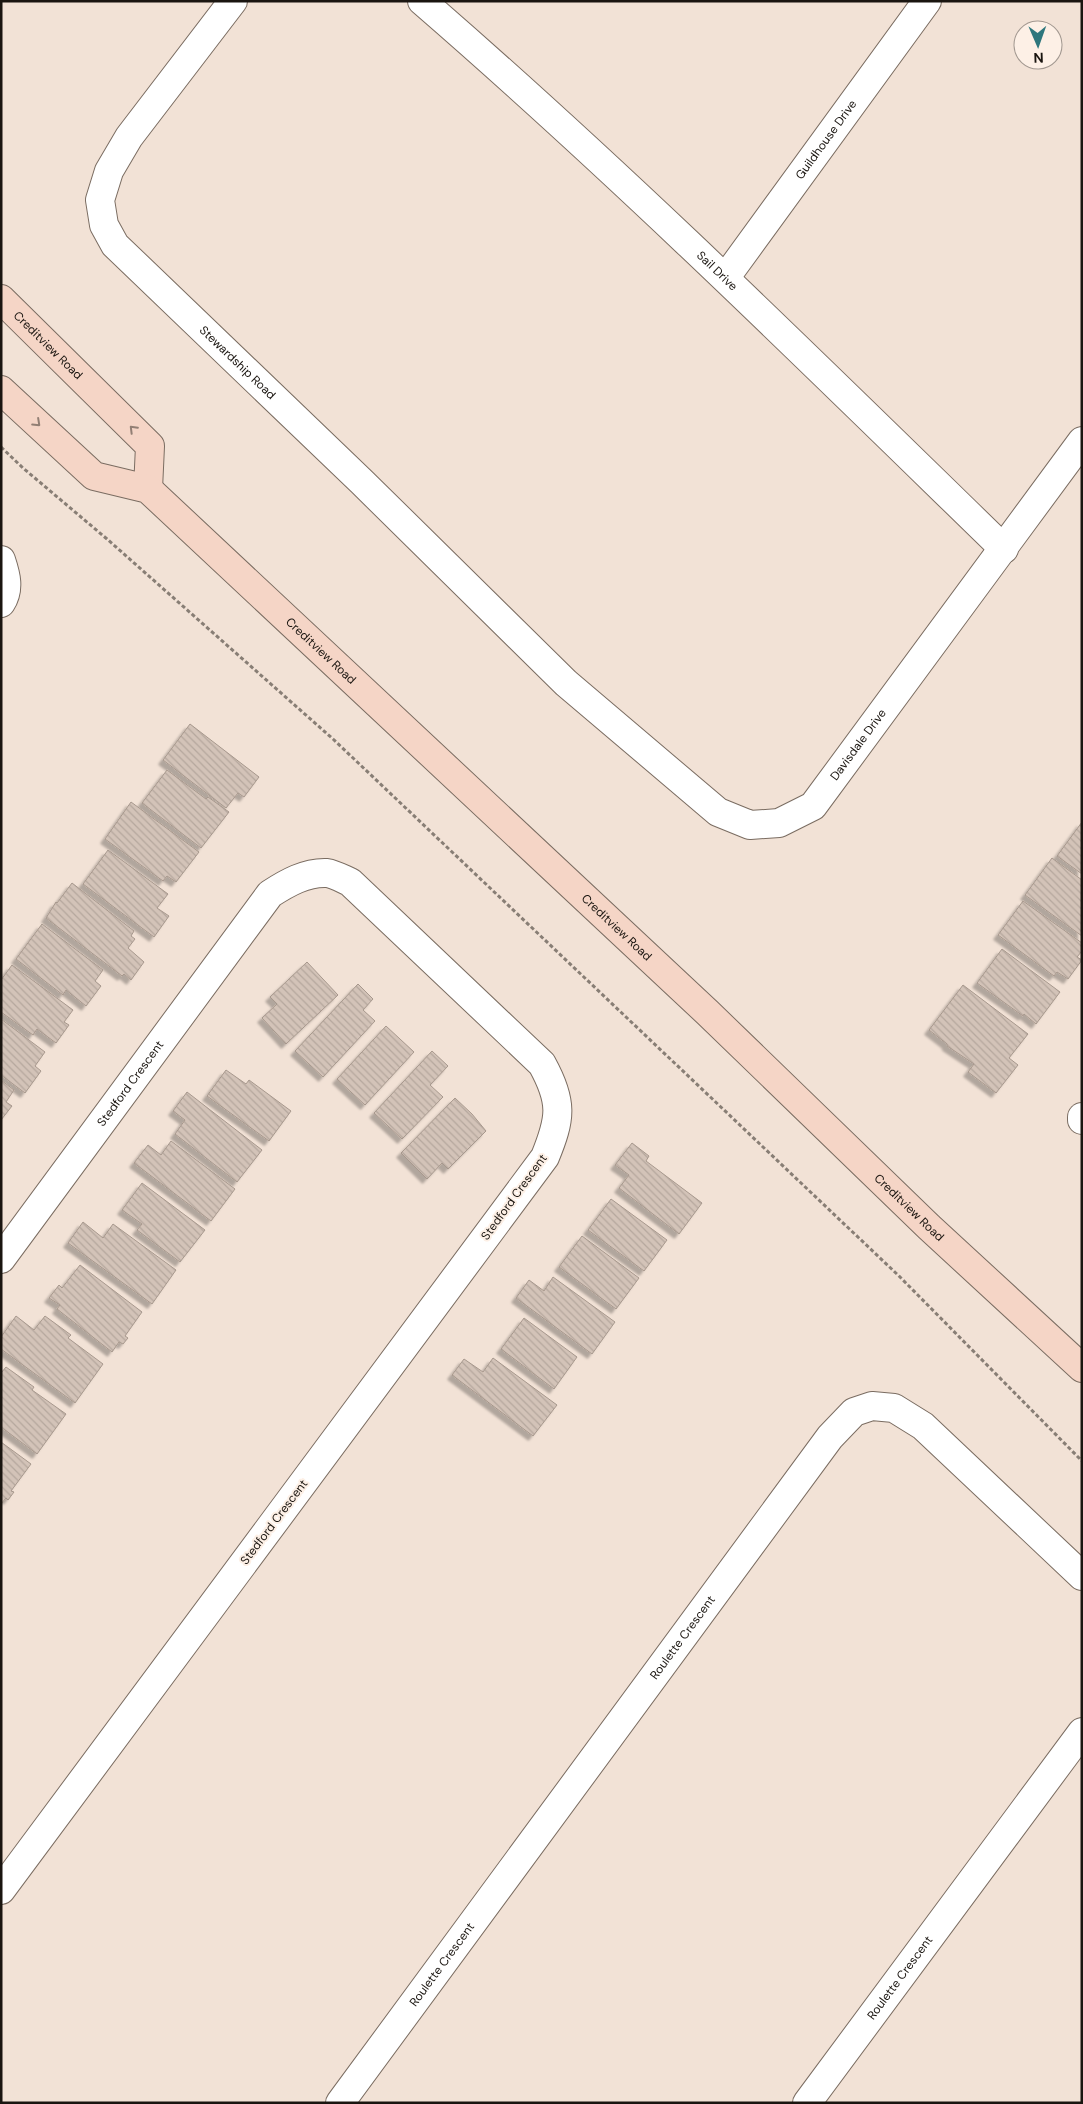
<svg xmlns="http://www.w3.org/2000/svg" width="1083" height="2104" viewBox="0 0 1083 2104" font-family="'DM Sans',sans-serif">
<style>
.building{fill:url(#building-back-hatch);stroke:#a7988d;filter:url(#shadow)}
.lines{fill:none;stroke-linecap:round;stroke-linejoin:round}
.street-casing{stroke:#7a6c61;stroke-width:30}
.secondary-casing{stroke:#7a6c61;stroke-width:30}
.path{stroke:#887e75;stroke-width:3;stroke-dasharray:4 2.5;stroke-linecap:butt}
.street{stroke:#fff;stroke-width:28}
.secondary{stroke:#f5d5c6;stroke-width:28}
.oneway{stroke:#927f74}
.labels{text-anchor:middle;stroke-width:4;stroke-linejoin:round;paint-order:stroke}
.street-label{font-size:12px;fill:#1a1510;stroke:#fdf0e6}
</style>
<defs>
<pattern id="building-back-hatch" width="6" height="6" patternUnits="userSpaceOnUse" patternTransform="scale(1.25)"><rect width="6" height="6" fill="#d3c3b8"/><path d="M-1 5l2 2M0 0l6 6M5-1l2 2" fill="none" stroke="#b5a79d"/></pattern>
<filter id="shadow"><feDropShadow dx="-4.5" dy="4.5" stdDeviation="1" flood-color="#0004"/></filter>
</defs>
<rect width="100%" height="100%" fill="#f2e2d6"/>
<path class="building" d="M190 724 259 777 244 797 238 793 226 808 163 760Z
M167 770 206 799 208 797 229 812 201 848 142 803Z
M131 802 199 852 176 882 167 876 163 881 105 839Z
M1082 822V874L1057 856Z
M108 850 168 894 157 908 169 916 154 937 83 884Z
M1052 858 1082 880V936L1025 895Z
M72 883 134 931 131 936 135 939 128 948 144 962 131 980 124 974 122 976 46 918 56 902 57 903Z
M1023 901 1082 943V951L1077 957 1082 960 1068 979 1057 972 1054 976 998 935Z
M42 924 103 970 95 981 101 986 86 1006 66 990 63 995 16 959Z
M1002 949 1060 992 1036 1024 1024 1014 1023 1016 977 983Z
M307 962 338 995 286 1044 262 1018 277 1004 270 997Z
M12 965 73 1010 64 1022 69 1025 56 1043 37 1029 33 1035 1 1012V980Z
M358 984 373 999 363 1010 375 1021 323 1077 295 1051Z
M963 985 1028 1034 1009 1058 1018 1065 996 1093 968 1072 974 1064 947 1046V1044L929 1030Z
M1 1019 45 1052 35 1066 41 1071 25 1093 1 1075Z
M386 1026 414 1052 365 1105 337 1079Z
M432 1051 448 1066 430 1085 443 1097 402 1139 374 1113Z
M226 1070 246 1084 249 1080 291 1111 269 1141 207 1096Z
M1 1080 14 1090 6 1102 12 1106 1 1120Z
M187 1092 262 1150 237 1182 175 1134 185 1120 173 1111Z
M455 1098 472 1114 486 1131 448 1169 442 1163 427 1179 401 1153Z
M171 1141 235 1189 211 1221 134 1163 148 1145 161 1155Z
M632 1143 649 1156 646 1161 702 1203 679 1234 619 1188 629 1175 615 1165Z
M142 1183 205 1230 180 1262 137 1230 142 1224 122 1210Z
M611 1199 667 1240 644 1271 588 1230Z
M83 1222 103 1238 113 1224 176 1270 152 1304 68 1243Z
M582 1236 639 1278 616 1309 559 1267Z
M80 1265 142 1312 125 1336 128 1338 123 1344 119 1342 112 1352 57 1309 60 1305 49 1298 59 1285 62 1288Z
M553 1277 615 1322 592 1354 516 1298 529 1280 544 1291Z
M16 1316 34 1330 45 1316 71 1335 68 1338 103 1364 75 1403 1 1349V1337Z
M524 1318 577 1357 554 1389 501 1349Z
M493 1358 557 1405 533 1436 452 1375 464 1359 483 1372Z
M6 1367 34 1387 32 1390 66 1414 37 1454 1 1427V1373Z
M1 1442 31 1464 11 1491 14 1492 8 1500 6 1498 1 1504Z"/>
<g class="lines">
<defs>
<g id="street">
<path id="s1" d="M233 1 129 137 109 171 100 200 104 225 115 245 362 482 566 683 718 812 750 825 779 823 813 806 1082 441"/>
<path id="s2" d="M422 1C624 176 813 363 1004 549"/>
<path id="s3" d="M726 277 927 1"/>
<path d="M1 560C6 575 10 589 1 603"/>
<path d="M1082 1117V1120"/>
<path id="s4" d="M1 1259 270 894C287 883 306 872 327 873 334 874 343 879 350 882L542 1064C563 1102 561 1118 545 1157L1 1890"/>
<path id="s5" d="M340 2103 830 1437 854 1412 872 1406 894 1408 923 1426 1082 1576"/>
<path id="s6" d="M807 2103 1082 1732"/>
</g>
<g id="secondary">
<path id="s7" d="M1 299 150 446 148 489"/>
<path id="s8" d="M1 390 94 476 148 489 708 1013 929 1227 1082 1368"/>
</g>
</defs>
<use href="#street" class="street-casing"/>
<use href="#secondary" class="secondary-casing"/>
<path class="path" d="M1 447 23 468 107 539 333 739 899 1276 1082 1461"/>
<use href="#street" class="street"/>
<use href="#secondary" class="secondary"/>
</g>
<defs><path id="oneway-chevron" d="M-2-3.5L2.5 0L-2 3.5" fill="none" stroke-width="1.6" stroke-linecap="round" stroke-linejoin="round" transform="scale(1.25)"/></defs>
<g class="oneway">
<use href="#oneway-chevron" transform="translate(37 423) rotate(43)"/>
<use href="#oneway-chevron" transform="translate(133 429) rotate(-135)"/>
</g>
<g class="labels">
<g class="street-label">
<text dy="4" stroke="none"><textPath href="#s3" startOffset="170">Guildhouse Drive</textPath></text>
<text dy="4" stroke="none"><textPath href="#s2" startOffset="400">Sail Drive</textPath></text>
<text dy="4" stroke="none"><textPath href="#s7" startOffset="66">Creditview Road</textPath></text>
<text dy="4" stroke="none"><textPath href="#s1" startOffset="459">Stewardship Road</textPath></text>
<text dy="4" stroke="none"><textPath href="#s8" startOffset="419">Creditview Road</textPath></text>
<text dy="4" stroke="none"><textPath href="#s1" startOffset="1295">Davisdale Drive</textPath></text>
<text dy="4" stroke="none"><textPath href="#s8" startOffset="824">Creditview Road</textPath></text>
<text dy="4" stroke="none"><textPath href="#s4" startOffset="218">Stedford Crescent</textPath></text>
<text transform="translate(514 1197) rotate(-54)" y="4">Stedford Crescent</text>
<text dy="4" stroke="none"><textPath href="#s8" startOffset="1229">Creditview Road</textPath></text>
<text transform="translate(274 1522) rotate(-53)" y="4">Stedford Crescent</text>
<text dy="4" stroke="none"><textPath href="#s5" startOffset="578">Roulette Crescent</textPath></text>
<text dy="4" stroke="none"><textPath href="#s5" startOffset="172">Roulette Crescent</textPath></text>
<text dy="4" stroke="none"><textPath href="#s6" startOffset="156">Roulette Crescent</textPath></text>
</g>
</g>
<rect width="1083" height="2104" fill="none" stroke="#1a1510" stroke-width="5"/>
<g transform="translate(1038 45) rotate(178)"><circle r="24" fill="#fdf0e6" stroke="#a29890"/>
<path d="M0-4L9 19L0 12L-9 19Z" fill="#2e777d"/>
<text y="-8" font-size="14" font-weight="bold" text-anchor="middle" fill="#1a1510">N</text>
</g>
</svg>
